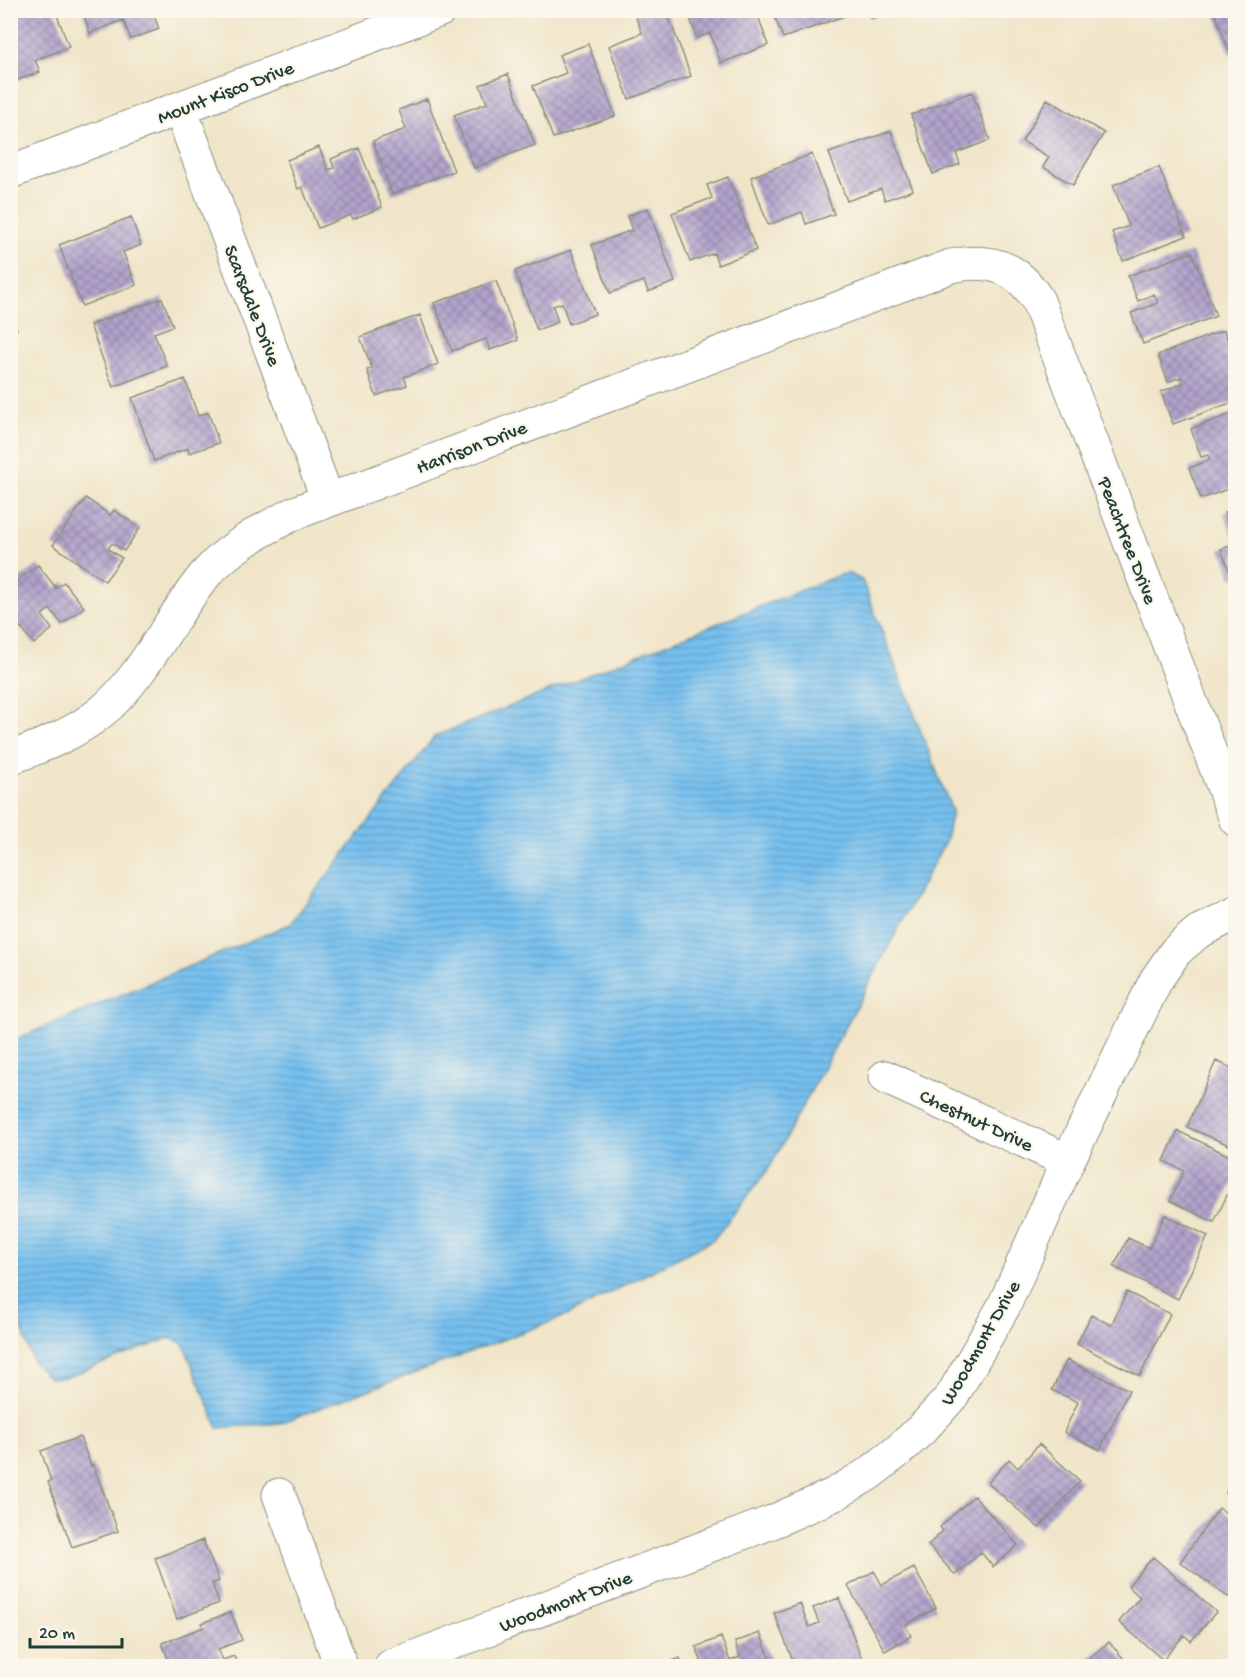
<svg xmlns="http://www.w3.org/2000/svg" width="1246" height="1677" viewBox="0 0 1246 1677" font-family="'Gochi Hand',sans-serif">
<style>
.water{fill:url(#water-rules);stroke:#4a7e92;stroke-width:1.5}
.building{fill:url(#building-cross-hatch)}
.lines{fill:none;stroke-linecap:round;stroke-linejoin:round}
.minor-casing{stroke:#88917e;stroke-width:35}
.minor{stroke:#fff;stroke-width:33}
.labels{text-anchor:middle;stroke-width:4.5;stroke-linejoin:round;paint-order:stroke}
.street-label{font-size:20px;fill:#1f3d34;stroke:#fbf7ec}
</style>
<defs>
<pattern id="water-rules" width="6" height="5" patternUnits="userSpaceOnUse" patternTransform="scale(1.5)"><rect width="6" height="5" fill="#76c0ef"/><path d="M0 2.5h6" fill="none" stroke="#609dc2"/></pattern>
<pattern id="building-cross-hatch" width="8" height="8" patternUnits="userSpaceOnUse" patternTransform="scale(1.5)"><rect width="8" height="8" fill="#b2a3cc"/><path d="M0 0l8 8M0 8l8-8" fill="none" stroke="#9086a6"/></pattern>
</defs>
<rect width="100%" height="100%" fill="#fbf7ec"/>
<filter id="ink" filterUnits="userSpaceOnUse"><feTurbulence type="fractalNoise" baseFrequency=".0167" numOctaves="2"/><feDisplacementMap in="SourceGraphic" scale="12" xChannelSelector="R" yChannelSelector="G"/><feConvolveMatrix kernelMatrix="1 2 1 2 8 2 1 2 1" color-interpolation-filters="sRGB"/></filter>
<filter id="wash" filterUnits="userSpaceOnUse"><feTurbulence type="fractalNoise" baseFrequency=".008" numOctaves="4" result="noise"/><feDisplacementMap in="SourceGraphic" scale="24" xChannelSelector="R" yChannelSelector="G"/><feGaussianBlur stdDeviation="1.35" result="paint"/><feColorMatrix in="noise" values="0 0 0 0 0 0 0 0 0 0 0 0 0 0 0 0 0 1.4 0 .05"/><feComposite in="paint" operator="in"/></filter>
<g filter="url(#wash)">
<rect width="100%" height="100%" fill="#f0e5c9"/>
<path class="water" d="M849 574 862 580 952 811 946 840 770 1167 714 1239 566 1316 280 1423 218 1428 183 1343 169 1338 67 1377 49 1378 33 1362 19 1320 20 1281 10 1235 11 1041 290 924 435 736 839 575Z"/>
<g id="blocks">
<path class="building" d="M18 10H55L69 47 35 60 40 72 12 82 10 77V13Z
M82 10H152L159 29 131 39 123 20 90 33Z
M647 10H666L691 76 629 99 609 46 642 33 635 15Z
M687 10H722L723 13 736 10 738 16 756 10 768 45 721 63 710 33 697 38Z
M772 10H842L844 16 783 38Z
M868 10H891V11L871 18Z
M1214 10H1236V52L1230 54Z
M588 44 615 116 553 138 533 86 566 73 559 55Z
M508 74 535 145 474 168 454 115 487 103 480 85Z
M972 92 990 140 956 153 960 164 933 174 911 115Z
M427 99 454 171 392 194 373 141 406 129 399 110Z
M1047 99 1104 133 1073 185 1043 167 1049 157 1022 141Z
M891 131 913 190 885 200 881 189 847 201 829 153Z
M319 147 328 170 334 168 331 159 359 148 382 207 353 219 351 215 318 228 302 187 298 189 287 160Z
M812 154 834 214 806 224 802 212 768 225 751 177Z
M1159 167 1186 236 1123 261 1112 232 1129 226 1113 185Z
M728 177 756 250 718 265 714 253 690 262 672 213 712 198 707 185Z
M648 208 675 282 648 292 644 281 610 293 592 245 632 230 627 216Z
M131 217 141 245 123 252 136 285 82 306 59 245Z
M571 250 595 314 569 324 562 303 553 306 558 322 537 330 515 271Z
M1192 252 1216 316 1143 344 1131 313 1158 303 1154 294 1138 301 1128 276Z
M496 281 518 340 490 350 486 339 452 351 434 303Z
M162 298 173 326 154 333 167 366 113 387 90 325Z
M10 312 17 329 10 331Z
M420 315 438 364 404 377 407 385 376 396 367 370 372 368 360 337Z
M1224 330 1236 360V401L1173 424 1161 392 1183 383 1181 377 1168 382 1158 355Z
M185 379 198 416 208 412 219 443 189 453 188 448 154 461 132 398Z
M1236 412V486L1201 499 1189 468 1210 460 1208 455 1201 457 1191 429Z
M86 498 110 515 114 510 140 528 124 551 112 543 108 549 122 558 105 581 53 545Z
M1236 509V541H1235L1224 513Z
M1236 544V577L1232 578 1221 549Z
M38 565 56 588 64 582 84 607 62 624 50 609 42 615 52 629 34 644 10 614V586Z
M1216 1061 1236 1070V1092L1233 1098 1236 1100V1148L1187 1127Z
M1178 1131 1236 1159V1177L1214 1222 1170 1201 1184 1171 1164 1161Z
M1165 1215 1208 1236 1178 1299 1114 1267 1128 1238 1149 1248Z
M1127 1292 1170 1314 1140 1376 1077 1344 1091 1315 1111 1325Z
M1067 1360 1129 1390 1100 1450 1064 1432 1078 1402 1052 1390Z
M80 1437 91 1466 93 1465 118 1531 72 1547 48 1482 51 1481 41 1451Z
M1039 1444 1080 1481 1039 1528 988 1483 1009 1459 1018 1468Z
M1236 1473V1497L1226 1493Z
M974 1496 1018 1545 993 1567 981 1552 955 1575 928 1545 943 1531 940 1527Z
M1219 1508 1236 1520V1587L1228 1597 1180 1562Z
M203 1540 219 1581 212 1583 219 1603 177 1619 155 1558Z
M1153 1557 1216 1612 1191 1641 1184 1635 1163 1660 1119 1622 1140 1597 1128 1586Z
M914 1568 936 1608 905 1625 911 1636 885 1651 848 1586 874 1571 882 1585Z
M839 1598 864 1665 859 1666H795L774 1613 800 1603 809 1627 819 1623 813 1608Z
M231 1612 242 1640 218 1649 223 1660 234 1656 238 1666H171L162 1643 204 1627 202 1623Z
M760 1633 773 1666H703L696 1647 721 1637 730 1661 740 1657 735 1642Z
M1109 1642 1130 1666H1092L1094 1664 1089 1658Z
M680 1658 684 1666H659Z"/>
</g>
</g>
<g filter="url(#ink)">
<use href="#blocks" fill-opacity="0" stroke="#88917e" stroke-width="1.5"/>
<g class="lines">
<defs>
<path id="minor" d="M180 109 328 500
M10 172 440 10
M10 758C42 746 74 734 100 713 143 679 170 617 205 575 230 546 262 530 295 513L951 266C988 258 1018 266 1038 301L1236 820
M885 1077 1068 1161
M279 1495 341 1666
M391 1666 772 1522 835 1494 870 1473 898 1451 923 1428 952 1396 1004 1306 1068 1161 1156 980 1176 951 1198 932 1236 913"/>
</defs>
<use href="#minor" class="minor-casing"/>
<use href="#minor" class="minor"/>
</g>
</g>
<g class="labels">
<g class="street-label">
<text transform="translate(225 91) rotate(-21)" y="7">Mount Kisco Drive</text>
<text transform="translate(254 305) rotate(69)" y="7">Scarsdale Drive</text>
<text transform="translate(471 446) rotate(-21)" y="7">Harrison Drive</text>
<text transform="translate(1129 540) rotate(69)" y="7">Peachtree Drive</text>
<text transform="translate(977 1119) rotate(25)" y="7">Chestnut Drive</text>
<text transform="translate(979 1342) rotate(-60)" y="7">Woodmont Drive</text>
<text transform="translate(565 1600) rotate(-21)" y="7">Woodmont Drive</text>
</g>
</g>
<rect width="1246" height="1677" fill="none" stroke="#fbf7ec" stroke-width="36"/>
<path d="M30 1638v9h92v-9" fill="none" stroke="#1f3d34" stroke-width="3"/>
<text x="39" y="1638" font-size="18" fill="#1f3d34" stroke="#fbf7ec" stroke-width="4.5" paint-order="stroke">20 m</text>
</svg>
